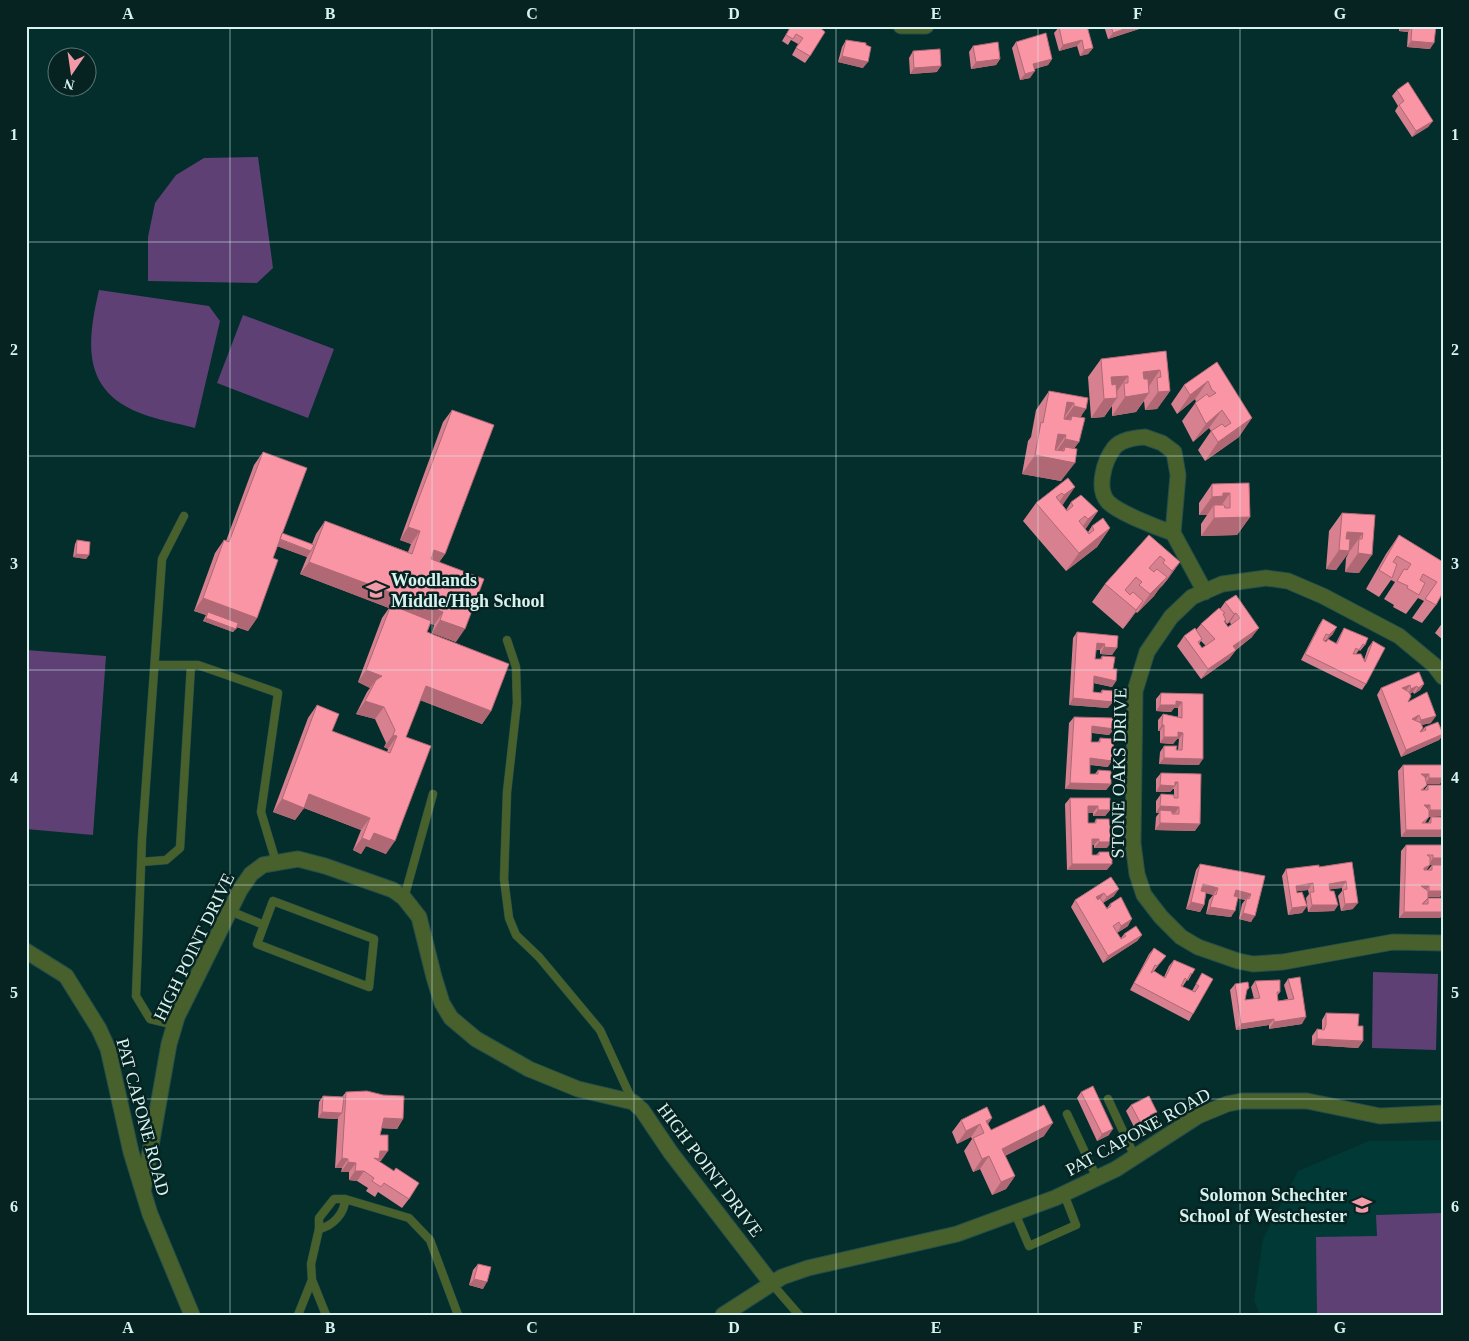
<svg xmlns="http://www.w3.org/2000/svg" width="1469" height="1341" viewBox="0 0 1469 1341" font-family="Georgia,serif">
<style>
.built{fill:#003936}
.green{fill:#5e4074}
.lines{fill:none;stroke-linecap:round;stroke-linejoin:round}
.service-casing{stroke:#254d4b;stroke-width:9}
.minor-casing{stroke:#254d4b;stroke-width:17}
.service{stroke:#48602c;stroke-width:8}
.minor{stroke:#48602c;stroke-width:15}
.wall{fill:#d7808f;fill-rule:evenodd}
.shaded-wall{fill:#af6874}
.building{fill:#fa95a6;stroke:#af6874}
.grid{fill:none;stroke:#d7f2ef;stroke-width:1;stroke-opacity:0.55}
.labels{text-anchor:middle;stroke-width:5;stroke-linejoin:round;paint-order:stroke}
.poi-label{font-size:18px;font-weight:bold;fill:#d7f2ef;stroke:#062321;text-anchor:start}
.street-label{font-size:18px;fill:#d7f2ef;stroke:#062321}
.neatline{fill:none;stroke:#d7f2ef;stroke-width:2}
.grid-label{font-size:16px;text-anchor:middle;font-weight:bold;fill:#d7f2ef}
</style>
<rect width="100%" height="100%" fill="#032e2c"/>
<path class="built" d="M1443 1140V1315H1260L1254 1301 1263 1239 1298 1171 1369 1141Z"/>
<path class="green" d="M258 157 273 268 257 283 148 281V237L155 203 176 175 204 158Z
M99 290 209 306 220 321 195 428C177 423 157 420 140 413 81 390 87 342 99 290Z
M243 315 334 349 308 418 217 383Z
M26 650 106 656 93 835 26 829Z
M1373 972 1438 974 1436 1050 1372 1048Z
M1443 1213V1315H1317L1316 1237 1377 1236 1376 1215Z"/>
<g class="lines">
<defs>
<path id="service" d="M507 640 516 667 517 703 507 792 504 879 509 918 516 935 539 957 600 1030 632 1100
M155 665H198L278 693 261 812 276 862
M141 862 166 860 180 848 191 665
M404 898 433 794
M230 911 264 925 273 901 374 939 369 987 257 944 264 925
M175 1025 150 1019 136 996 142 839 162 559 184 516
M1108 1099 1135 1157
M1067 1114 1097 1178
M1015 1213 1029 1246 1076 1225 1064 1194
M319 1229C333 1226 345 1213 345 1199
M772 1284 799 1315
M298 1315 312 1280
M326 1315 312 1280 311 1264 319 1229V1218L334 1199H345L409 1218 430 1240 458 1315"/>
<path id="minor" d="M901 26H926
M1145 437 1162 443 1174 452 1178 475 1173 533C1158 528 1119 513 1108 502 1096 489 1104 461 1114 448 1121 439 1135 438 1145 437Z
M1173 533 1205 592
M1443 677 1434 665 1399 636 1323 596 1288 581 1266 578 1222 584 1192 597 1171 617 1147 652 1135 691 1133 843 1137 874 1144 895 1161 917 1181 937 1198 947 1238 961 1253 964 1283 962 1393 942 1443 943
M26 951 66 976 99 1029 108 1049 131 1152 150 1214 192 1315
M143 1191 169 1044 177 1017 240 890 251 874 263 865 298 859 325 866 393 890 404 898 419 917 434 977 442 1003 451 1018 476 1039 529 1069 578 1089 633 1102 642 1110 671 1153 772 1284
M723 1315 782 1277 808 1268 957 1234 1055 1198 1116 1169 1198 1116 1227 1104 1242 1101H1307L1380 1116 1443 1113"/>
</defs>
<use href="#service" class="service-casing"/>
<use href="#minor" class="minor-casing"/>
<use href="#service" class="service"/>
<use href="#minor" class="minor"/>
</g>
<path class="wall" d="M791 26H818L810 56 805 63 792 55 798 44 791 40 788 45 782 41Z
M1061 26 1093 48 1088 54 1080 56 1077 46 1059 51 1054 33 1059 27Z
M1104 26H1140L1139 29 1108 39Z
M1399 26H1436L1430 49 1407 47 1408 32 1399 31Z
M846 40 866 45 863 68 838 62 842 47Z
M1016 42 1052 59 1048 65 1034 69 1030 78 1020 80 1012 48Z
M973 46 1000 59 996 65 971 69 969 52Z
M913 51 937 72 910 74 909 58Z
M1397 90 1433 121 1428 127 1412 137 1395 111 1398 106 1392 96Z
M1166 351 1170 391 1157 409 1145 410 1144 401 1136 412 1112 416V406L1104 417 1091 418 1088 377 1101 359Z
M1217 362 1239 437 1205 461 1198 450 1211 431 1209 428 1193 442 1182 421 1196 402 1195 399 1177 414 1171 404 1184 385Z
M1049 391 1088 398 1081 417 1079 442 1074 448 1061 481 1022 474 1028 441 1031 437 1036 410Z
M452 410 445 554 439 562 456 642 432 633 434 625 431 623 427 632 491 711 482 724 420 700 406 737 386 854 366 846 361 854 353 850 361 830 304 808 295 820 273 812 308 718 317 705 332 731 387 752 388 749 384 747 386 743 375 719 356 714 367 692 370 688 358 682 382 618 389 608 300 574 307 557 277 546 273 558 257 618 248 631 236 627 233 632 203 621 206 615 194 611 215 553 224 540 226 541 254 465 263 452 282 533 312 544 316 534 325 521 408 552 411 544 400 540 443 422Z
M1068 478 1062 505 1066 510 1071 502 1098 511 1085 529 1088 532 1092 526 1110 528 1097 547 1066 571 1023 521 1036 503Z
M1249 483 1250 517 1237 535 1201 536V524L1207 515H1199V503L1212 484Z
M1342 513 1375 515 1359 573 1345 572 1346 558 1349 552 1336 570 1326 569 1329 531Z
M1149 535 1180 562 1167 580 1159 589 1154 596 1137 613 1136 612 1123 629 1092 602 1105 584Z
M1399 535 1443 562 1436 605 1422 623 1412 618 1424 601 1418 598 1406 614 1393 607 1394 605 1384 599 1395 582 1391 580 1379 597 1366 589 1386 554Z
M77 540 89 555 86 559 73 557 75 544Z
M1236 595 1252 637 1236 650 1229 659 1201 679 1177 646 1184 636 1196 630 1201 624 1220 609 1225 602ZM1225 621 1227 624 1230 622 1231 625 1228 627 1225 622ZM1201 641 1206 646 1202 648 1199 644Z
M1323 619 1333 634 1325 641 1336 643 1340 635 1344 628 1365 645 1360 651 1359 650 1356 654 1364 660 1368 648 1373 641 1366 684 1362 690 1301 660 1319 625Z
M1443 622V640L1435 633Z
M1077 632 1118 636 1112 655 1100 654V650H1096L1095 659H1100L1102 656 1113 669 1116 681 1112 687 1093 683V692L1100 693 1102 690 1108 708 1069 705 1073 638Z
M1424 684 1420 690 1414 694 1413 692 1410 694 1408 702 1431 723 1421 725 1420 732 1425 727 1443 735 1439 740 1401 757 1377 695 1381 688Z
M1161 693 1203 694 1199 765 1159 764 1160 752 1164 746 1178 750 1179 739H1177L1173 744 1160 743V731H1158V720L1163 714 1178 717V708H1174L1171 712 1156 711V699Z
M1074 717 1114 729 1109 735 1092 733 1091 742H1098L1100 738 1108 767 1090 765V774H1095L1098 770 1111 784 1106 790 1065 789 1069 723Z
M1403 765H1443L1440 784H1427L1423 790H1424L1428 785H1443V816L1429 817 1425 823H1428L1431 817 1442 837H1401L1398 771Z
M1161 773 1201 774 1195 831 1155 830 1156 817 1159 813H1156V801L1161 794 1174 795V789H1173L1170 792H1156V779Z
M1070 798 1110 810 1105 816H1093V813H1088V823H1094L1096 819 1107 848H1094V845H1092V855H1096L1099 852 1107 870H1067L1065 804Z
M1406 845H1443L1442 865H1430L1426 870H1428L1432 865H1443L1428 897 1423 904 1428 898H1443V914L1440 918H1399L1401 851Z
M1352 862 1353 909 1341 911 1338 896 1342 891V888L1330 889 1338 905 1334 911 1308 912 1306 898 1309 894 1308 890 1297 891V893L1307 906 1302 913 1288 915 1282 876 1286 869 1319 867Z
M1200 864 1265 876 1251 922 1239 919 1242 904 1245 900 1238 898 1231 917 1206 914 1209 900 1213 895 1206 893 1204 905 1200 912 1186 909 1196 870Z
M1111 877 1114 896 1103 903 1107 908 1110 904 1128 926 1117 933 1121 938 1124 934 1142 935 1137 941 1103 963 1071 907 1075 900Z
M1154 948 1166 956 1154 971 1164 977 1169 966 1174 960 1192 974 1188 981 1187 980 1183 986H1181L1192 991 1202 973 1193 1014 1189 1021 1130 990 1149 954Z
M1288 979 1302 1024 1269 1029V1025L1236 1030 1230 990 1235 984 1249 988 1246 992 1245 1000 1254 999 1251 987 1255 981 1280 992 1277 996 1278 1001 1288 999 1284 985Z
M1326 1013 1358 1026 1363 1041 1358 1048 1312 1045V1036L1317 1029 1322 1030V1020Z
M346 1092 403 1119 397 1129 382 1128 380 1135 381 1161H378L409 1199 402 1208 378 1192 375 1197 366 1191 368 1188 357 1181 349 1180V1172H341L342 1168H335L338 1118 337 1119 318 1118 319 1102 323 1096 342 1097Z
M1081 1092 1109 1135 1097 1141 1077 1098Z
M1131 1105 1157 1112 1147 1125 1135 1129 1126 1111Z
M992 1118 988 1124 991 1130 1044 1136 1005 1156 1015 1176 1006 1189 992 1195 980 1169 973 1172 964 1151 972 1139 971 1137 957 1144 952 1132 961 1120Z
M478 1264 483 1289 469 1285 473 1270Z"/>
<path class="shaded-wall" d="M1132 26H1140L1139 29 1108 39 1113 33Z
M1402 26H1412L1408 32 1399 31Z
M1082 40 1077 46 1059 51 1063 45Z
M1411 41 1434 43 1430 49 1407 47Z
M1093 48 1088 54 1080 56 1084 50Z
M842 56 868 62 863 68 838 62Z
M1000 59 996 65 971 69 976 62Z
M1052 59 1048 65 1028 71 1033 64Z
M941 66 937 72 910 74 914 68Z
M1035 71 1030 78 1020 80 1025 74Z
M1433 121 1428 127 1412 137 1416 131Z
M1160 370 1147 389 1130 391 1143 372Z
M1128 376 1115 394 1103 389 1111 377Z
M1208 381 1195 399 1177 414 1190 395Z
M1170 391 1157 409 1145 410 1158 392Z
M1149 393 1136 412 1112 416 1125 397Z
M1117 398 1104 417 1091 418 1104 399Z
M1067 402 1074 403 1061 422Z
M1074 406 1086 409 1073 428 1071 420 1072 416 1065 426 1060 425Z
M1222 410 1209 428 1193 442 1206 424Z
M1252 418 1239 437 1205 461 1218 442Z
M1058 434 1066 435 1053 454Z
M1065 439 1079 442 1066 460 1064 451 1065 447 1057 458H1052Z
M1035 455 1075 463 1061 481 1022 474Z
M1075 487 1062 506 1051 514 1064 495Z
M1223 493H1230L1217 512 1214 505 1207 515H1199L1212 497Z
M1098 511 1085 530 1074 538 1088 519Z
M1250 517 1237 535 1201 536 1214 518Z
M408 527 420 531 411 544 400 540Z
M1110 528 1097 547 1066 571 1079 553Z
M1347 532 1363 533 1336 570 1326 569 1339 550Z
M278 539 311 551 307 557 274 545Z
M434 550 445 554 436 567 426 563Z
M1358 553 1372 555 1359 573 1345 572Z
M76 554 89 555 86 559 73 557Z
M309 562 443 612 434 625 390 608 391 605 389 608 300 574Z
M1180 562 1167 580 1159 590 1172 571Z
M1167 577 1154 596 1137 613 1150 594Z
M203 598 257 618 248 631 207 616 208 612 206 615 194 611Z
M1143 601 1130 620 1123 629 1136 610Z
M1236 613 1230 622 1227 624 1234 614Z
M206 618 236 629 233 632 203 621Z
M440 620 465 629 456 642 432 633Z
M1337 627 1333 634 1325 642 1329 635Z
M1259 628 1252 637 1227 656 1233 646Z
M1097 643 1105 644 1100 650 1093 649Z
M1104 647 1117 648 1112 655 1100 654Z
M1236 650 1229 659 1201 679 1208 669Z
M366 670 382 676 376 680 370 688 358 682Z
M1094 676 1116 681 1112 687 1090 682Z
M1424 684 1420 690 1414 694 1418 688Z
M1410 685 1405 692 1402 688Z
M426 686 491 711 482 724 417 699Z
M1417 686 1413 692 1407 695 1411 689Z
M1073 698 1113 702 1108 708 1069 705Z
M365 701 384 707 375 719 356 714Z
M1176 701 1182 702 1178 708H1174L1171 712 1156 711 1160 705Z
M1419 715 1415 722 1412 719Z
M1436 716 1431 723 1417 726 1421 720Z
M1162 725H1164L1160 731H1158Z
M1092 726 1114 729 1109 735 1087 732Z
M1178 732 1183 733 1179 739H1177L1173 744 1160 743 1164 737Z
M1443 734 1439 740 1401 757 1406 750Z
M393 735 397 736 388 749 384 747Z
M1090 758 1112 761 1108 767 1086 764Z
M1164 758 1203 759 1199 765 1159 764Z
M1421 774H1429L1425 780Z
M1429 778H1443V780L1440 784H1425Z
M1175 782H1178L1170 792H1156L1160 785Z
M1070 783 1111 784 1106 790 1065 789Z
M309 794 370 818 361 830 304 808 295 820 273 812 282 799Z
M1424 805H1430L1426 812Z
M1088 806H1098L1093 813H1083Z
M1160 806 1179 807 1175 813H1160V810L1159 813H1156Z
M1098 810H1110L1105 816H1093Z
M1430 810H1443V816L1426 817Z
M1160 823 1200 824 1195 831 1155 830Z
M1406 830H1443V835L1442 837H1401Z
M374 833 395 841 386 854 366 846 361 854 353 850 362 838Z
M1092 839H1099L1094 845H1087Z
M1099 842H1112L1107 848H1094Z
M1433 858H1443V864L1442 865H1429Z
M1072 864H1112L1107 870H1067Z
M1430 865 1426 871 1420 875 1424 868Z
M1346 881 1342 888 1325 890 1329 884Z
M1313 883 1308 890 1292 892 1296 886Z
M1203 884 1218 888 1213 895 1198 891Z
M1421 886H1429L1425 892Z
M1119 889 1114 896 1102 903 1107 897Z
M1236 890 1251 894 1246 900 1247 898 1245 900 1231 897Z
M1429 891H1443V894L1440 897H1425Z
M1104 893 1100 899 1092 904 1096 897Z
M1191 902 1204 905 1200 912 1186 909Z
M1358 903 1353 909 1341 911 1345 904Z
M1312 905H1338L1334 911 1308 912Z
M1307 906 1302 913 1288 915 1292 908Z
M1210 907 1235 911 1231 917 1206 914Z
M1404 912H1443V914L1440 918H1399Z
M1243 913 1255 916 1251 922 1239 919Z
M1132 919 1128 926 1117 933 1121 926Z
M1142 935 1137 941 1103 963 1108 956Z
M1306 1017 1302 1024 1269 1029 1274 1022Z
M1274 1019 1269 1025 1236 1030 1241 1024Z
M1317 1039 1363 1041 1358 1048 1312 1045Z
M322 1112 342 1113 337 1119 318 1118Z
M1157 1112 1147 1125 1135 1129 1140 1122Z
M384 1118 403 1119 397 1129 377 1128Z
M992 1118 983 1130 986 1121Z
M1053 1123 1044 1136 993 1162 1002 1149Z
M980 1124 971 1137 957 1144 966 1131Z
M1113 1129 1109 1135 1097 1141 1102 1134Z
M380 1151H388L381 1161 378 1160 373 1168H368Z
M989 1156 980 1169 973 1172 982 1159Z
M342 1158 348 1159 342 1168H335Z
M348 1162 356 1163 349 1172H341Z
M355 1171H364L357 1181 349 1180Z
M1015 1176 1006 1189 992 1195 1001 1182Z
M474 1279 487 1282 483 1289 469 1285Z"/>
<path class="building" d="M791 26H818L825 32 810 56 796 48 803 38 796 34 793 39 786 35Z
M1061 26H1087L1093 48 1084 50 1082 40 1063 45 1059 27Z
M1111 26H1132L1113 33Z
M1412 26H1436L1434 43 1411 41Z
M1046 33 1052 59 1033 64 1035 71 1025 74 1016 42Z
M846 40 866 43V45L871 47 868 62 842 56Z
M998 42 1000 59 976 62 973 46Z
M940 49 941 66 914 68 913 51Z
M1408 82 1433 121 1416 131 1399 105 1404 101 1397 90Z
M1166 351 1170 391 1158 392 1157 378 1161 377 1160 370 1143 372 1144 379H1148L1149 393 1125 397 1124 383H1128V376L1111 377 1112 385 1116 384 1117 398 1104 399 1101 359Z
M1217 362 1252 418 1218 442 1211 431 1222 424 1225 427 1231 423 1222 410 1206 424 1195 403 1207 394 1209 397 1216 393 1212 390 1208 381 1190 395 1184 385Z
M1049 391 1088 398 1086 409 1074 406V403L1067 402 1064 419 1071 420 1072 416 1085 418 1079 442 1065 439 1066 435 1058 434 1055 450 1064 451 1065 447 1077 449 1075 463 1035 455 1041 422 1043 423Z
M452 410 494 425 445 554 434 550 431 559 484 579 465 629 440 620 443 612 309 562 325 521 412 554 420 531 408 527Z
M263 452 307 468 273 558 278 560 257 618 203 598 224 540 229 542Z
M1068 478 1075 487 1064 495 1062 493 1056 497 1067 511 1073 506 1071 502 1081 495 1098 511 1088 519 1085 516 1079 521 1089 534 1094 530 1092 526 1103 518 1110 528 1079 553 1036 503Z
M1249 483 1250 517 1214 518V505H1224L1225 508H1230V493H1223V496L1212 497V484Z
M1342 513 1375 515 1372 555 1358 553 1359 539H1362L1363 533 1347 532 1346 539H1350L1349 551 1339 550Z
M282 533 314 545 311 551 280 539Z
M1149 535 1180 562 1172 571 1163 563 1165 560 1160 556 1149 568 1154 572 1157 569 1167 577 1150 594 1139 585 1142 582 1136 577 1125 590 1130 595 1133 592 1143 601 1136 610 1105 584Z
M1399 535 1443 562V592L1436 605 1425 599 1437 582 1423 574 1420 580 1425 583 1419 595 1407 588 1408 586 1397 581 1404 569 1407 570 1411 564 1397 556 1393 562 1397 564 1392 578 1379 570Z
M77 540 90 542 89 555 76 554Z
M1236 595 1259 628 1233 646 1236 650 1208 669 1184 636 1195 628 1202 639 1198 642 1202 648 1215 639 1201 624 1219 608 1225 613 1223 614 1226 620 1224 621 1228 627 1240 618 1236 613 1234 614 1225 602Z
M391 605 431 621 427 632 509 664 491 711 426 686 406 737 431 746 395 841 374 833 370 841 362 838 370 818 309 794 304 808 282 799 317 705 339 714 332 731 390 753 397 736 393 735 395 730 384 707 365 701 376 680 382 676 366 670Z
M208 612 238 623 236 629 206 618Z
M1323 619 1337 627 1329 635 1326 634 1323 640 1326 642 1328 639 1337 644 1344 628 1368 638 1365 645 1363 644 1359 650 1356 648 1353 654H1361L1365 662 1373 641 1385 648 1366 684 1305 654Z
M1077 632 1118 636 1117 648 1104 647 1105 644 1097 643 1095 659H1102V656L1115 657 1113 669H1117L1116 681 1094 676 1093 692 1102 693V690L1114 691 1113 702 1073 698Z
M1419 672 1424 684 1418 688 1417 686 1411 689 1410 685 1402 688 1409 692 1411 696 1408 702 1427 692 1436 716 1421 720 1419 715 1412 719 1421 723 1423 728 1420 732 1426 730 1425 727 1438 722 1443 734 1406 750 1381 688Z
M1161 693 1203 694V759L1164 758V746H1177L1176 750H1182L1183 733 1178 732V737H1164V725H1162L1163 714 1182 718V702L1176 701V705H1160Z
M1074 717 1114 718V729L1092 726 1091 742H1100V738L1114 739 1112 761 1090 758V774H1098V770L1111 771V784L1070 783Z
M1403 765H1443V778H1429V774H1421L1425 777 1427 785 1421 790H1428V785H1443V810H1430V805H1424L1429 810V817L1422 823H1431V817H1443V830H1406Z
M1161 773 1201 774 1200 824 1160 823V810L1172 811V814H1179V807L1160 806 1161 794 1174 795V798H1178V782H1175V786L1160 785Z
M1070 798H1110V810H1098V806H1088V823H1096V819H1109L1112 842H1099V839H1092V855H1099V852H1112V864H1072Z
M1406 845H1443V858H1433V855H1427L1430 857V865L1424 868V870H1432V865H1443V891H1429V886H1421L1428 891V898L1422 904H1428V898H1443V912H1404Z
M1352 862 1358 903 1345 904 1343 890 1347 889 1346 881 1329 884 1330 891H1334L1338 905H1312L1310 892H1314L1313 883 1296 886 1297 893 1302 892 1307 906 1292 908 1286 869 1319 865V867Z
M1200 864 1265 876 1255 916 1243 913 1247 898 1249 899 1251 894 1236 890 1234 896 1238 897 1235 911 1210 907 1214 894 1216 895 1218 888 1203 884 1201 891 1206 892 1204 905 1191 902Z
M1111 877 1119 889 1107 897 1104 893 1096 897 1098 900 1100 898 1107 909 1111 906 1110 904 1121 897 1132 919 1121 926 1119 922 1113 926 1121 939 1126 936 1124 934 1136 926 1142 935 1108 956 1075 900Z
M1154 948 1166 956 1157 966 1155 965 1151 973 1154 971 1165 978 1174 960 1195 969 1192 974 1191 973 1187 980 1185 978 1181 986 1195 992 1199 986 1196 984 1202 973 1213 979 1193 1014 1134 983Z
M1300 977 1306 1017 1274 1022V1019L1241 1024 1235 984 1248 982 1249 988 1247 989 1245 1000 1260 998 1255 981 1280 980V992H1277L1278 1001 1294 999 1288 979Z
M1326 1013 1359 1014 1358 1026H1363V1041L1317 1039V1029L1324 1030 1326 1025Z
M1093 1086 1113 1129 1102 1134 1081 1092Z
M367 1091 383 1095 404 1096 403 1119 384 1118 380 1135H388V1151H380L379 1159 374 1158 394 1171 396 1168 419 1183 409 1199 384 1183 381 1187 372 1181 374 1178 364 1171H355L356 1163 348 1162V1159L342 1158 346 1092Z
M323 1096 344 1097 342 1113 322 1112Z
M1149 1096 1157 1112 1150 1115 1152 1118 1140 1122 1131 1105Z
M1044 1105 1053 1123 1002 1149 1015 1176 1001 1182 989 1156 982 1159 973 1138 984 1133 980 1124 966 1131 961 1120 987 1107 992 1118 986 1121 991 1130Z
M478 1264 491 1267 487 1282 474 1279Z"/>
<path class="grid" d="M230 26V1315M432 26V1315M634 26V1315M836 26V1315M1038 26V1315M1240 26V1315M26 242H1443M26 456H1443M26 670H1443M26 885H1443M26 1099H1443"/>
<defs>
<symbol id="school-bare" viewBox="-9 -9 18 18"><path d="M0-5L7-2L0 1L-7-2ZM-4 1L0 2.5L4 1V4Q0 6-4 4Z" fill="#f39aa8" stroke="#062321" stroke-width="2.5" paint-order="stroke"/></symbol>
</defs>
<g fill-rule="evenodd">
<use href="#school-bare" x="362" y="576" width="28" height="28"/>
<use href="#school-bare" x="1348" y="1191" width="28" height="28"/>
</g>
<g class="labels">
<g class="poi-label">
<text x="391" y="586">Woodlands<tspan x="391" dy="21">Middle/High School</tspan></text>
<text x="1347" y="1201" text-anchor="end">Solomon Schechter<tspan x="1347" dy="21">School of Westchester</tspan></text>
</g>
<g class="street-label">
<text transform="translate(1119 773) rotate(-89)" y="6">STONE OAKS DRIVE</text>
<text transform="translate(194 947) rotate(-64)" y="6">HIGH POINT DRIVE</text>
<text transform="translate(143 1117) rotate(75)" y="6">PAT CAPONE ROAD</text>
<text transform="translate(1138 1132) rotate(-29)" y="6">PAT CAPONE ROAD</text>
<text transform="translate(710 1170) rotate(53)" y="6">HIGH POINT DRIVE</text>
</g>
</g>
<rect width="1469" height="1341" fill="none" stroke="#062321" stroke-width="55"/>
<g transform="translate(72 72) rotate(193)"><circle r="24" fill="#062321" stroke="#5a7673"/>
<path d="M0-4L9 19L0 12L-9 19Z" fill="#f39aa8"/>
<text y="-8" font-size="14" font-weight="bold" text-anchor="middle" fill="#d7f2ef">N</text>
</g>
<rect x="28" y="28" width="1414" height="1286" class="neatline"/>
<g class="grid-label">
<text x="128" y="19">A</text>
<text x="330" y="19">B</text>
<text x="532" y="19">C</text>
<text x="734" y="19">D</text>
<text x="936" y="19">E</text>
<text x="1138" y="19">F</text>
<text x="1340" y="19">G</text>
<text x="14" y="140">1</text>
<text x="1455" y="140">1</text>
<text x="14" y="355">2</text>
<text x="1455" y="355">2</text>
<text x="14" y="569">3</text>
<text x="1455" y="569">3</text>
<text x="14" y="783">4</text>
<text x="1455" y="783">4</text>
<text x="14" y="998">5</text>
<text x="1455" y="998">5</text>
<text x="14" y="1212">6</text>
<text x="1455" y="1212">6</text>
<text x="128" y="1333">A</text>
<text x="330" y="1333">B</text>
<text x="532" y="1333">C</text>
<text x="734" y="1333">D</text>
<text x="936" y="1333">E</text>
<text x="1138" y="1333">F</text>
<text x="1340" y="1333">G</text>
</g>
</svg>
